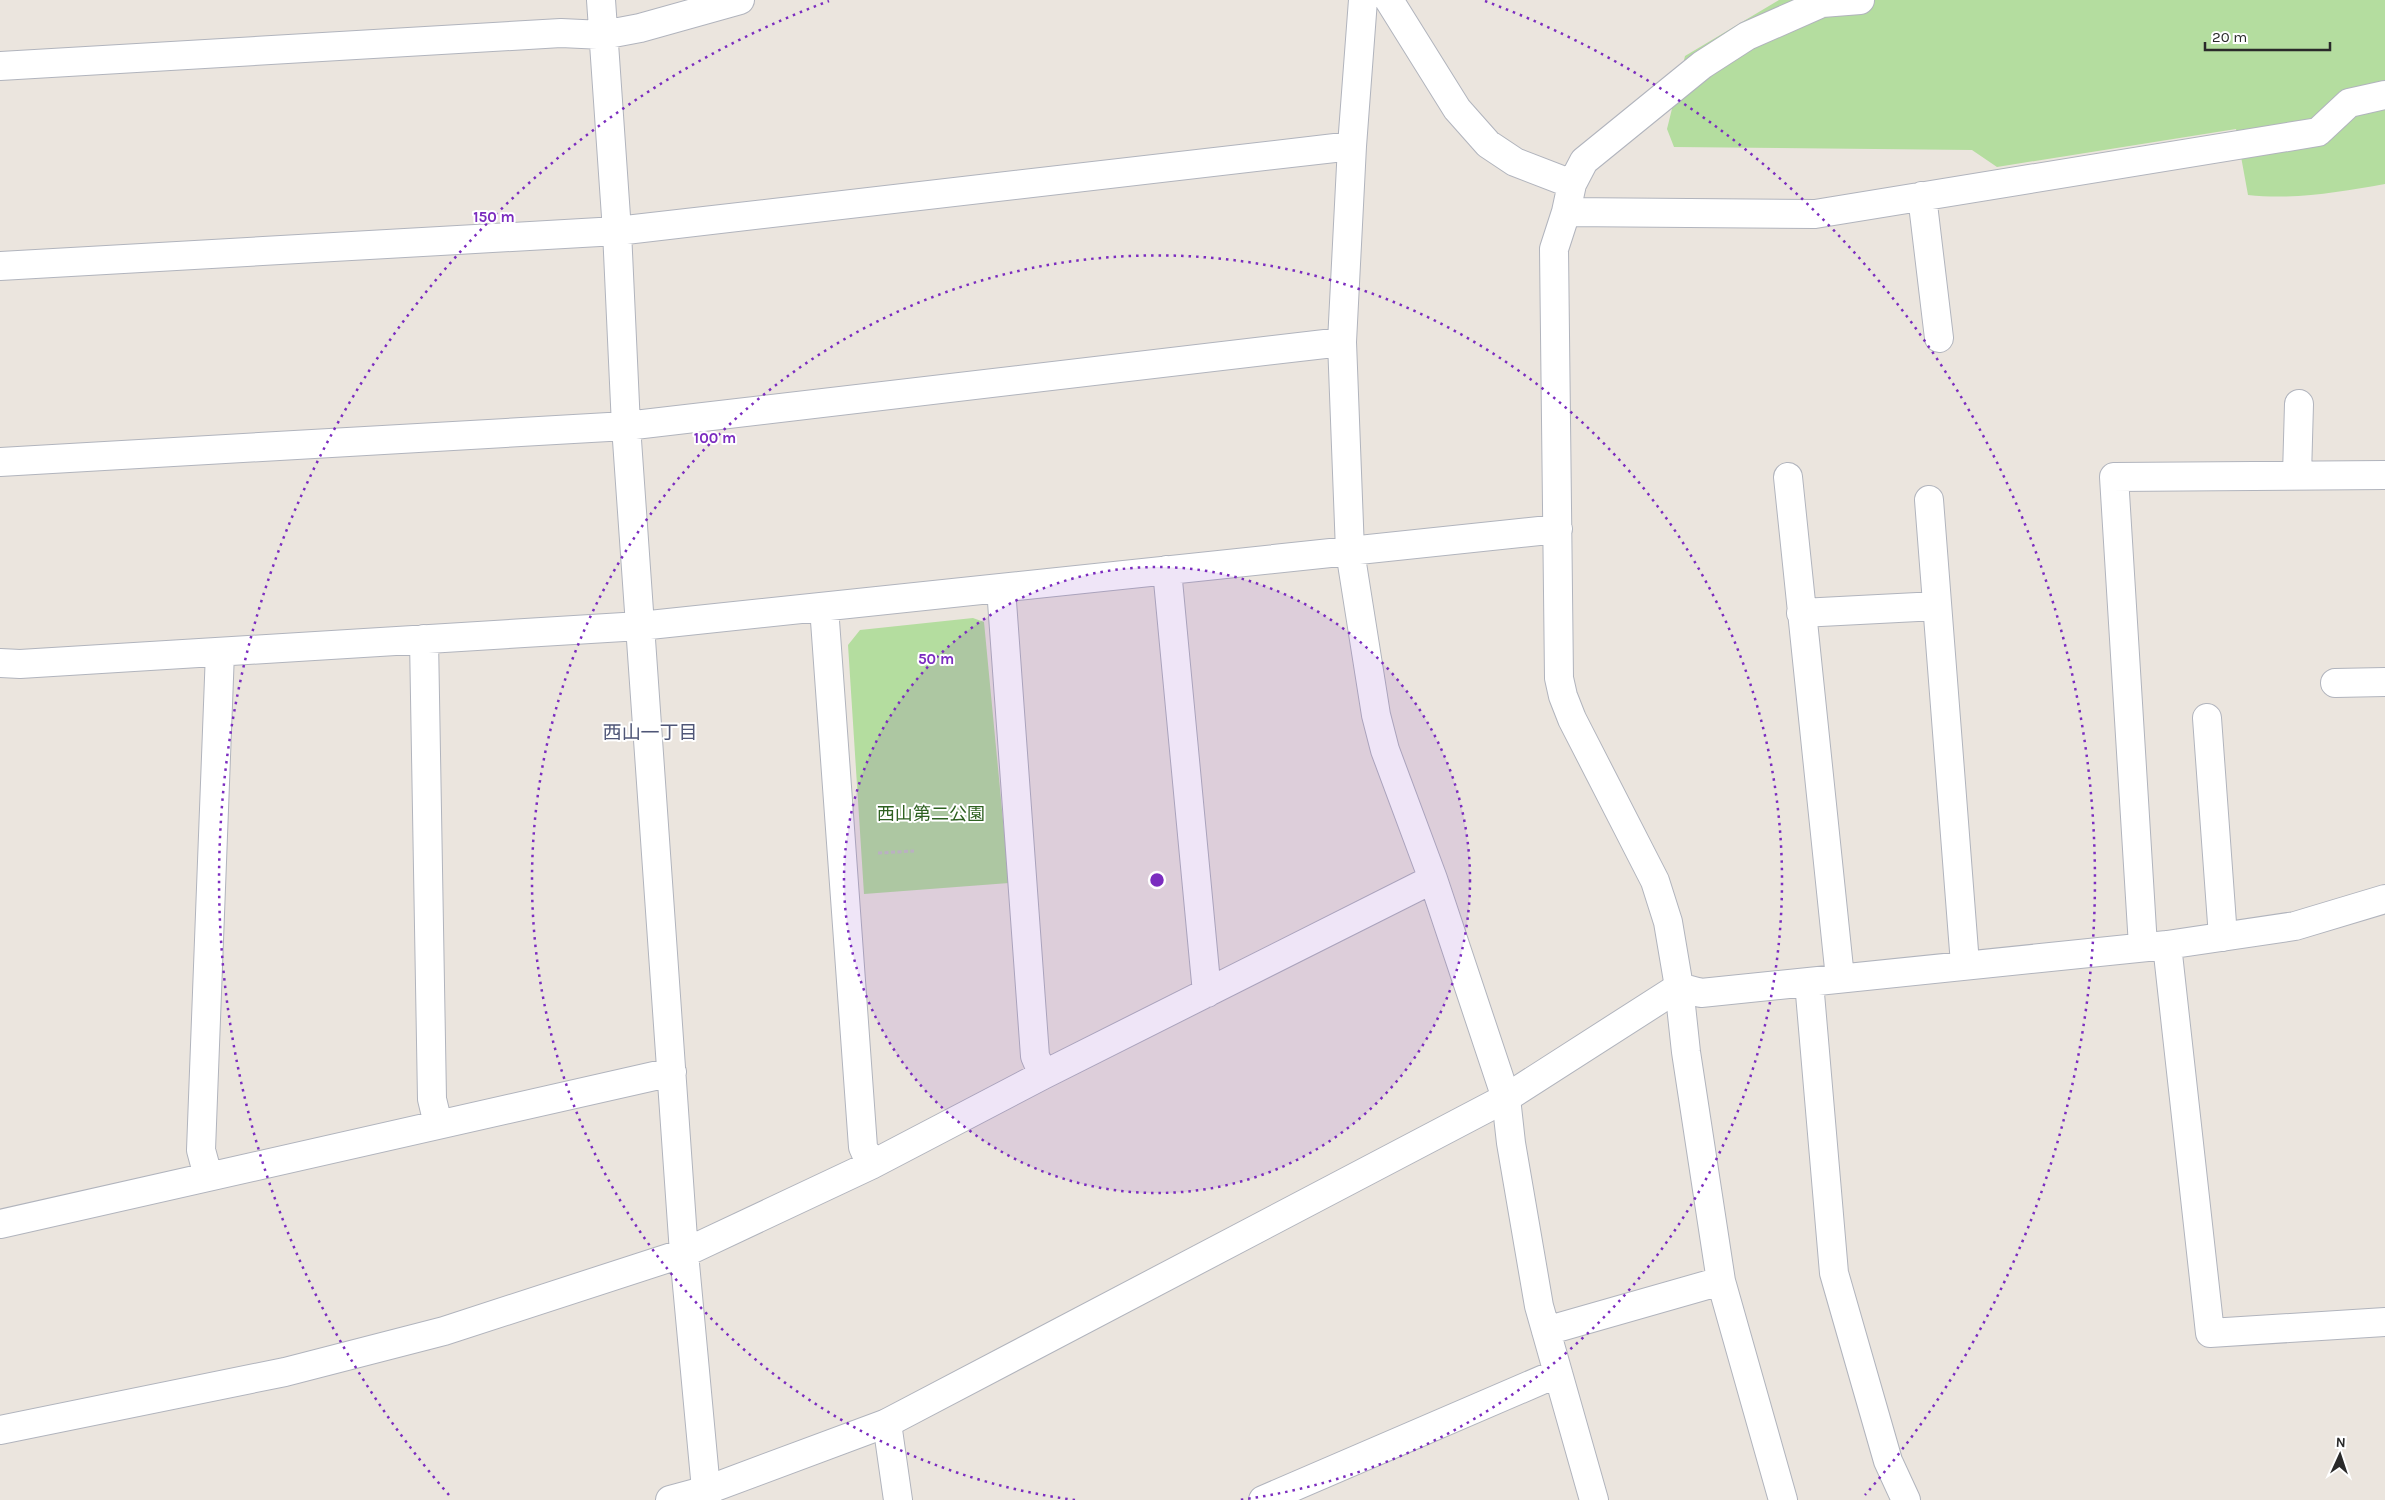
<svg xmlns="http://www.w3.org/2000/svg" width="2385" height="1500" viewBox="0 0 2385 1500" font-family="Karla,'Noto Sans JP',sans-serif">
<style>
.green{fill:#b4dd9f}
.lines{fill:none;stroke-linecap:round;stroke-linejoin:round}
.minor-casing{stroke:#b1b4bd;stroke-width:30}
.tertiary-casing{stroke:#b1b4bd;stroke-width:30}
.path{stroke:#c3c3c3;stroke-width:3;stroke-dasharray:4 2.5;stroke-linecap:butt}
.minor{stroke:#fff;stroke-width:28}
.tertiary{stroke:#fff;stroke-width:28}
.ring{fill:none;stroke:#7b2cbf;stroke-width:2.5;stroke-dasharray:2.5 5}
.labels{text-anchor:middle;stroke-width:4;stroke-linejoin:round;paint-order:stroke}
.park-label{font-size:18px;fill:#2e6121;stroke:#fff}
.neighbourhood-label{font-size:19px;fill:#4f5677;stroke:#fff}
.centre{fill:#7b2cbf;stroke:#fff;stroke-width:2.5}
.ring-label{font-size:15px;text-anchor:middle;font-weight:bold;fill:#7b2cbf;stroke:#fff;stroke-width:4;stroke-linejoin:round;paint-order:stroke}
</style>
<rect width="100%" height="100%" fill="#ebe5de"/>
<path class="green" d="M1779 0H2385V184C2340 192 2294 200 2248 195L2236 129 1997 167 1972 150 1674 147 1667 129 1685 56Z
M973 618 984 622 1009 883 864 894 848 645 860 630Z"/>
<g class="lines">
<defs>
<path id="minor" d="M601 0 617 231 626 426 684 1253 707 1500
M1363 0 1352 146 1342 342 1350 551 1376 715 1385 750 1433 879 1506 1098 1511 1143 1539 1306 1594 1500
M1389 0 1457 109 1488 144 1515 162 1572 184 1584 161 1702 65 1747 36 1822 3 1860 0
M0 66 561 33 603 35 640 28 740 0
M1922 196 1939 338
M1566 212 1815 214 2318 132 2349 103 2385 95
M0 266 617 231 1352 146
M0 462 626 426 1342 342
M2297 475 2299 404
M1788 477 1840 978
M1929 500 1965 964
M1167 570 1207 993
M1001 588 1035 1056 1043 1075
M824 607 863 1147 871 1165
M1801 613 1937 606
M424 639 432 1099 438 1124
M0 663 20 664 640 626 1558 529
M2335 683 2385 682
M2207 718 2223 937
M2167 945 2210 1333 2385 1322
M2143 946 2114 477 2385 475
M1809 982 1834 1273 1888 1461 1906 1500
M1679 987 1701 993 2167 945 2295 926 2385 899
M208 1176 201 1150 220 652
M0 1224 672 1072
M1721 1281 1783 1500
M1546 1331 1721 1281 1686 1052 1679 987 1668 922 1655 881 1572 719 1563 696 1559 678 1554 249 1566 212 1572 184
M887 1423 898 1500
M0 1430 285 1372 444 1331 684 1253 871 1165 1043 1075 1433 879
M1263 1500 1558 1373"/>
<path id="tertiary" d="M670 1500 707 1490 887 1423 1506 1098 1679 987"/>
</defs>
<use href="#minor" class="minor-casing"/>
<use href="#tertiary" class="tertiary-casing"/>
<path class="path" d="M878 853 914 851"/>
<use href="#minor" class="minor"/>
<use href="#tertiary" class="tertiary"/>
</g>
<circle cx="1157" cy="880" r="313" fill="#7b2cbf" fill-opacity=".12"/>
<g class="ring">
<circle cx="1157" cy="880" r="313"/>
<path d="M1075 1500A625 625 0 1 1 1239 1500"/>
<path d="M449 1495A938 938 0 0 1 829 1M1485 1A938 938 0 0 1 1865 1495"/>
</g>
<g class="labels">
<g class="park-label">
<text x="931" y="820">西山第二公園</text>
</g>
<g class="neighbourhood-label">
<text x="650" y="739">西山一丁目</text>
</g>
</g>
<circle cx="1157" cy="880" r="8" class="centre"/>
<g class="ring-label">
<text x="494" y="222">150 m</text>
<text x="715" y="443">100 m</text>
<text x="936" y="664">50 m</text>
</g>
<g transform="translate(2340 1455) rotate(3)" stroke="#ffffff" stroke-width="4" paint-order="stroke">
<path d="M0-4L9 19L0 12L-9 19Z" fill="#2a2a2a"/>
<text y="-8" font-size="14" font-weight="bold" text-anchor="middle" fill="#2a2a2a">N</text>
</g>
<path d="M2205 42v8h125v-8" fill="none" stroke="#2a2a2a" stroke-width="2.5"/>
<text x="2212" y="42" font-size="15" fill="#2a2a2a" stroke="#ffffff" stroke-width="4" paint-order="stroke">20 m</text>
</svg>
